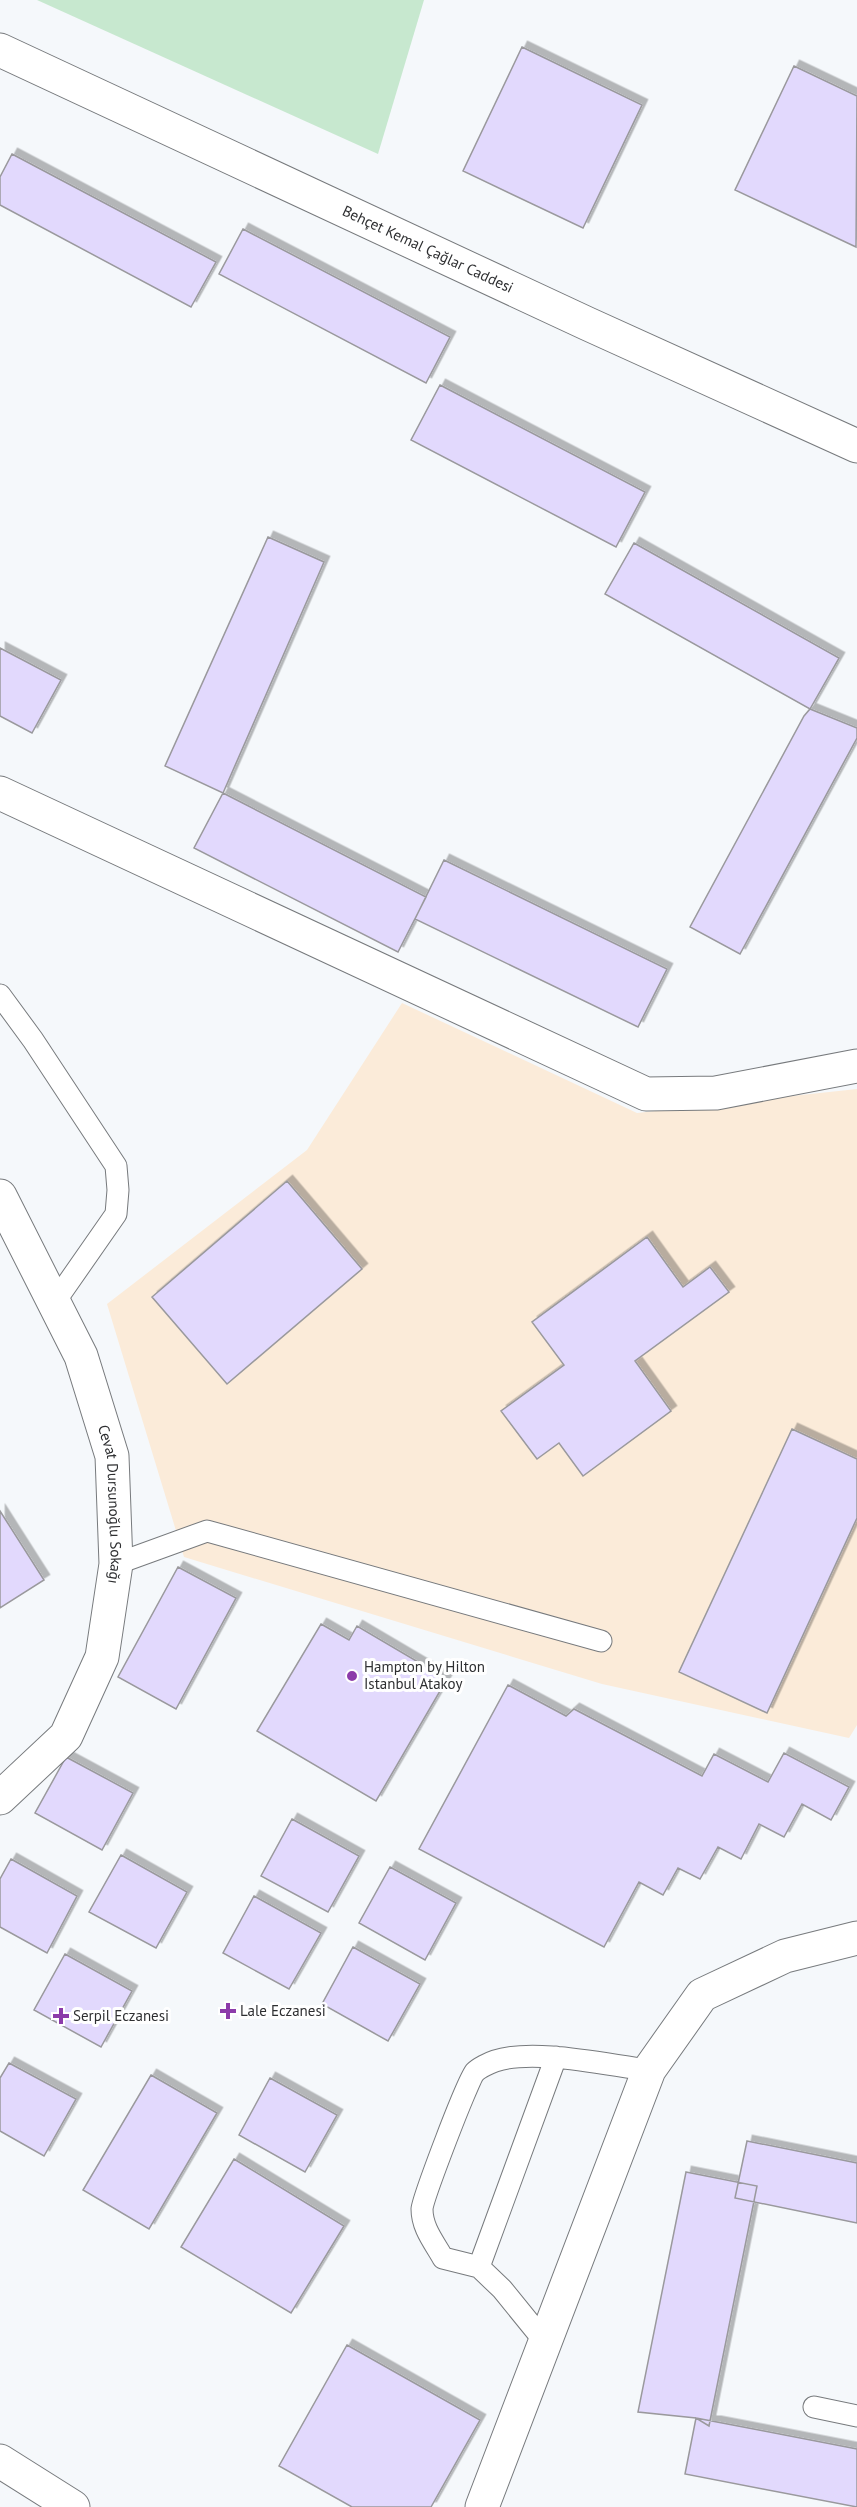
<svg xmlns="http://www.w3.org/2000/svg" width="857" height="2507" viewBox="0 0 857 2507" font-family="'PT Sans',sans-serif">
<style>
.education{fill:#fbebd9}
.green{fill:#c7e8cf}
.building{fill:#e2d9fd;stroke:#9a999d;stroke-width:1.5;filter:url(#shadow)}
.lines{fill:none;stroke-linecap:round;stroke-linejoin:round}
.lane-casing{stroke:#777a7d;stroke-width:23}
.street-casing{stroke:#777a7d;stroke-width:35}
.secondary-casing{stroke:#777a7d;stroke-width:35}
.primary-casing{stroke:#777a7d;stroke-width:35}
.lane{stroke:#fff;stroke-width:21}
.street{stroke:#fff;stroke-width:33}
.secondary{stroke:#fff;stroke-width:33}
.primary{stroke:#fff;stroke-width:33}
.poi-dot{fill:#8c3baa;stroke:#fff;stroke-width:2}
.labels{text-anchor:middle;stroke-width:6;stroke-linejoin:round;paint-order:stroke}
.street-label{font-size:15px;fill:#2e2f31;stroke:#fff}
.poi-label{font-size:15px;fill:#2e2f31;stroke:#fff;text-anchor:start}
</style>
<defs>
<filter id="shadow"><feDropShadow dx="5.5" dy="-5.5" stdDeviation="0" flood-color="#0004"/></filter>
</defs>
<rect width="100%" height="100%" fill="#f5f8fb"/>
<path class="education" d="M402 1003 637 1113 857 1089V1725L849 1738 602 1684 184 1557 107 1304 307 1150Z"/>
<path class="green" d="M37 0H424L378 154Z"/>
<path class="building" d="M522 47 642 105 583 228 463 171Z
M794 66 857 96 856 247 735 190Z
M12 154 216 262 191 307 0 205V177Z
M243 229 450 337 426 383 219 274Z
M440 385 645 492 616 547 411 440Z
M268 537 324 562 223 793 165 766Z
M634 543 839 658 810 709 605 594Z
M0 648 61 680 32 733 0 716Z
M810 709 857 728V738L740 954 690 927 804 716Z
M223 793 426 897 398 952 194 848Z
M444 860 667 969 638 1027 415 919Z
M287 1181 362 1269 227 1384 152 1297Z
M647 1237 683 1287 710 1267 729 1292 635 1361 671 1411 583 1476 559 1443 537 1459 501 1411 564 1365 532 1322Z
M792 1429 857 1459V1518L767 1713 679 1672Z
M0 1511 44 1580 0 1608Z
M178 1567 236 1598 176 1709 118 1677Z
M321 1624 349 1640 357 1626 447 1679 376 1801 257 1731Z
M508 1685 566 1716 574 1709 702 1776 714 1754 768 1782 784 1753 849 1787 831 1820 802 1804 784 1837 759 1824 741 1859 718 1847 700 1879 678 1868 663 1895 639 1882 604 1947 419 1849Z
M66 1757 133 1793 102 1850 35 1813Z
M292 1819 359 1856 328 1912 261 1876Z
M121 1855 187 1892 156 1948 89 1912Z
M11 1859 77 1896 47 1953 0 1927V1879Z
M390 1867 456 1903 425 1960 359 1923Z
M254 1896 321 1933 289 1989 223 1953Z
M353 1947 420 1984 388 2041 322 2004Z
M65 1954 132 1991 101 2047 34 2010Z
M9 2063 76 2099 44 2156 0 2131V2078Z
M151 2075 217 2113 149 2229 83 2190Z
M270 2078 337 2115 305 2172 239 2135Z
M747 2141 857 2163V2223L735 2198Z
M234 2159 344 2226 291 2313 181 2247Z
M686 2172 757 2186 709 2426 696 2418 638 2412Z
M347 2345 480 2420 431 2507H352L279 2466Z
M696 2418 857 2449V2507L685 2474Z"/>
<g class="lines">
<defs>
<path id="lane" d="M0 995 33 1040 116 1166 118 1190 116 1214 54 1303
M116 1564 207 1531 601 1641
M479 2267 556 2057
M545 2342 502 2289 479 2267 443 2258C434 2242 422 2228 422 2209 423 2198 468 2079 475 2072 479 2068 489 2063 495 2061 534 2048 607 2065 649 2070
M814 2407 857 2416"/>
<g id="street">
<path d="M0 793 646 1094 716 1093 857 1066"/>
<path id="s1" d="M0 1196 81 1356 112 1456 116 1564 102 1657 66 1736 0 1798"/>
<path d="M482 2507 649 2070 702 1995 785 1956 857 1938"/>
</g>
<g id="secondary">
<path id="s2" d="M0 50 588 324 857 446"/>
</g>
<path id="primary" d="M0 2461 73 2507"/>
</defs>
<use href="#lane" class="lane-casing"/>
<use href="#street" class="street-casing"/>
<use href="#secondary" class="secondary-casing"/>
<use href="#primary" class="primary-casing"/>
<use href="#lane" class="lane"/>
<use href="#street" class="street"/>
<use href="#secondary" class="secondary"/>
<use href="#primary" class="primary"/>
</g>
<g class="poi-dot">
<circle cx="352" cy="1676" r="6"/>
<path d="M225 2002h6v6h6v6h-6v6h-6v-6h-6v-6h6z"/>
<path d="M58 2007h6v6h6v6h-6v6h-6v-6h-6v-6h6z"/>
</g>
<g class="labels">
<g class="street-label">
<text dy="5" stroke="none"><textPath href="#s2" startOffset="472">Behçet Kemal Çağlar Caddesi</textPath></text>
<text dy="5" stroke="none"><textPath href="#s1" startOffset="332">Cevat Dursunoğlu Sokağı</textPath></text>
</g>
<g class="poi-label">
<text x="364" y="1672">Hampton by Hilton<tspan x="364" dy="17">Istanbul Atakoy</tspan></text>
<text x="240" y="2016">Lale Eczanesi</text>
<text x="73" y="2021">Serpil Eczanesi</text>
</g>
</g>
</svg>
